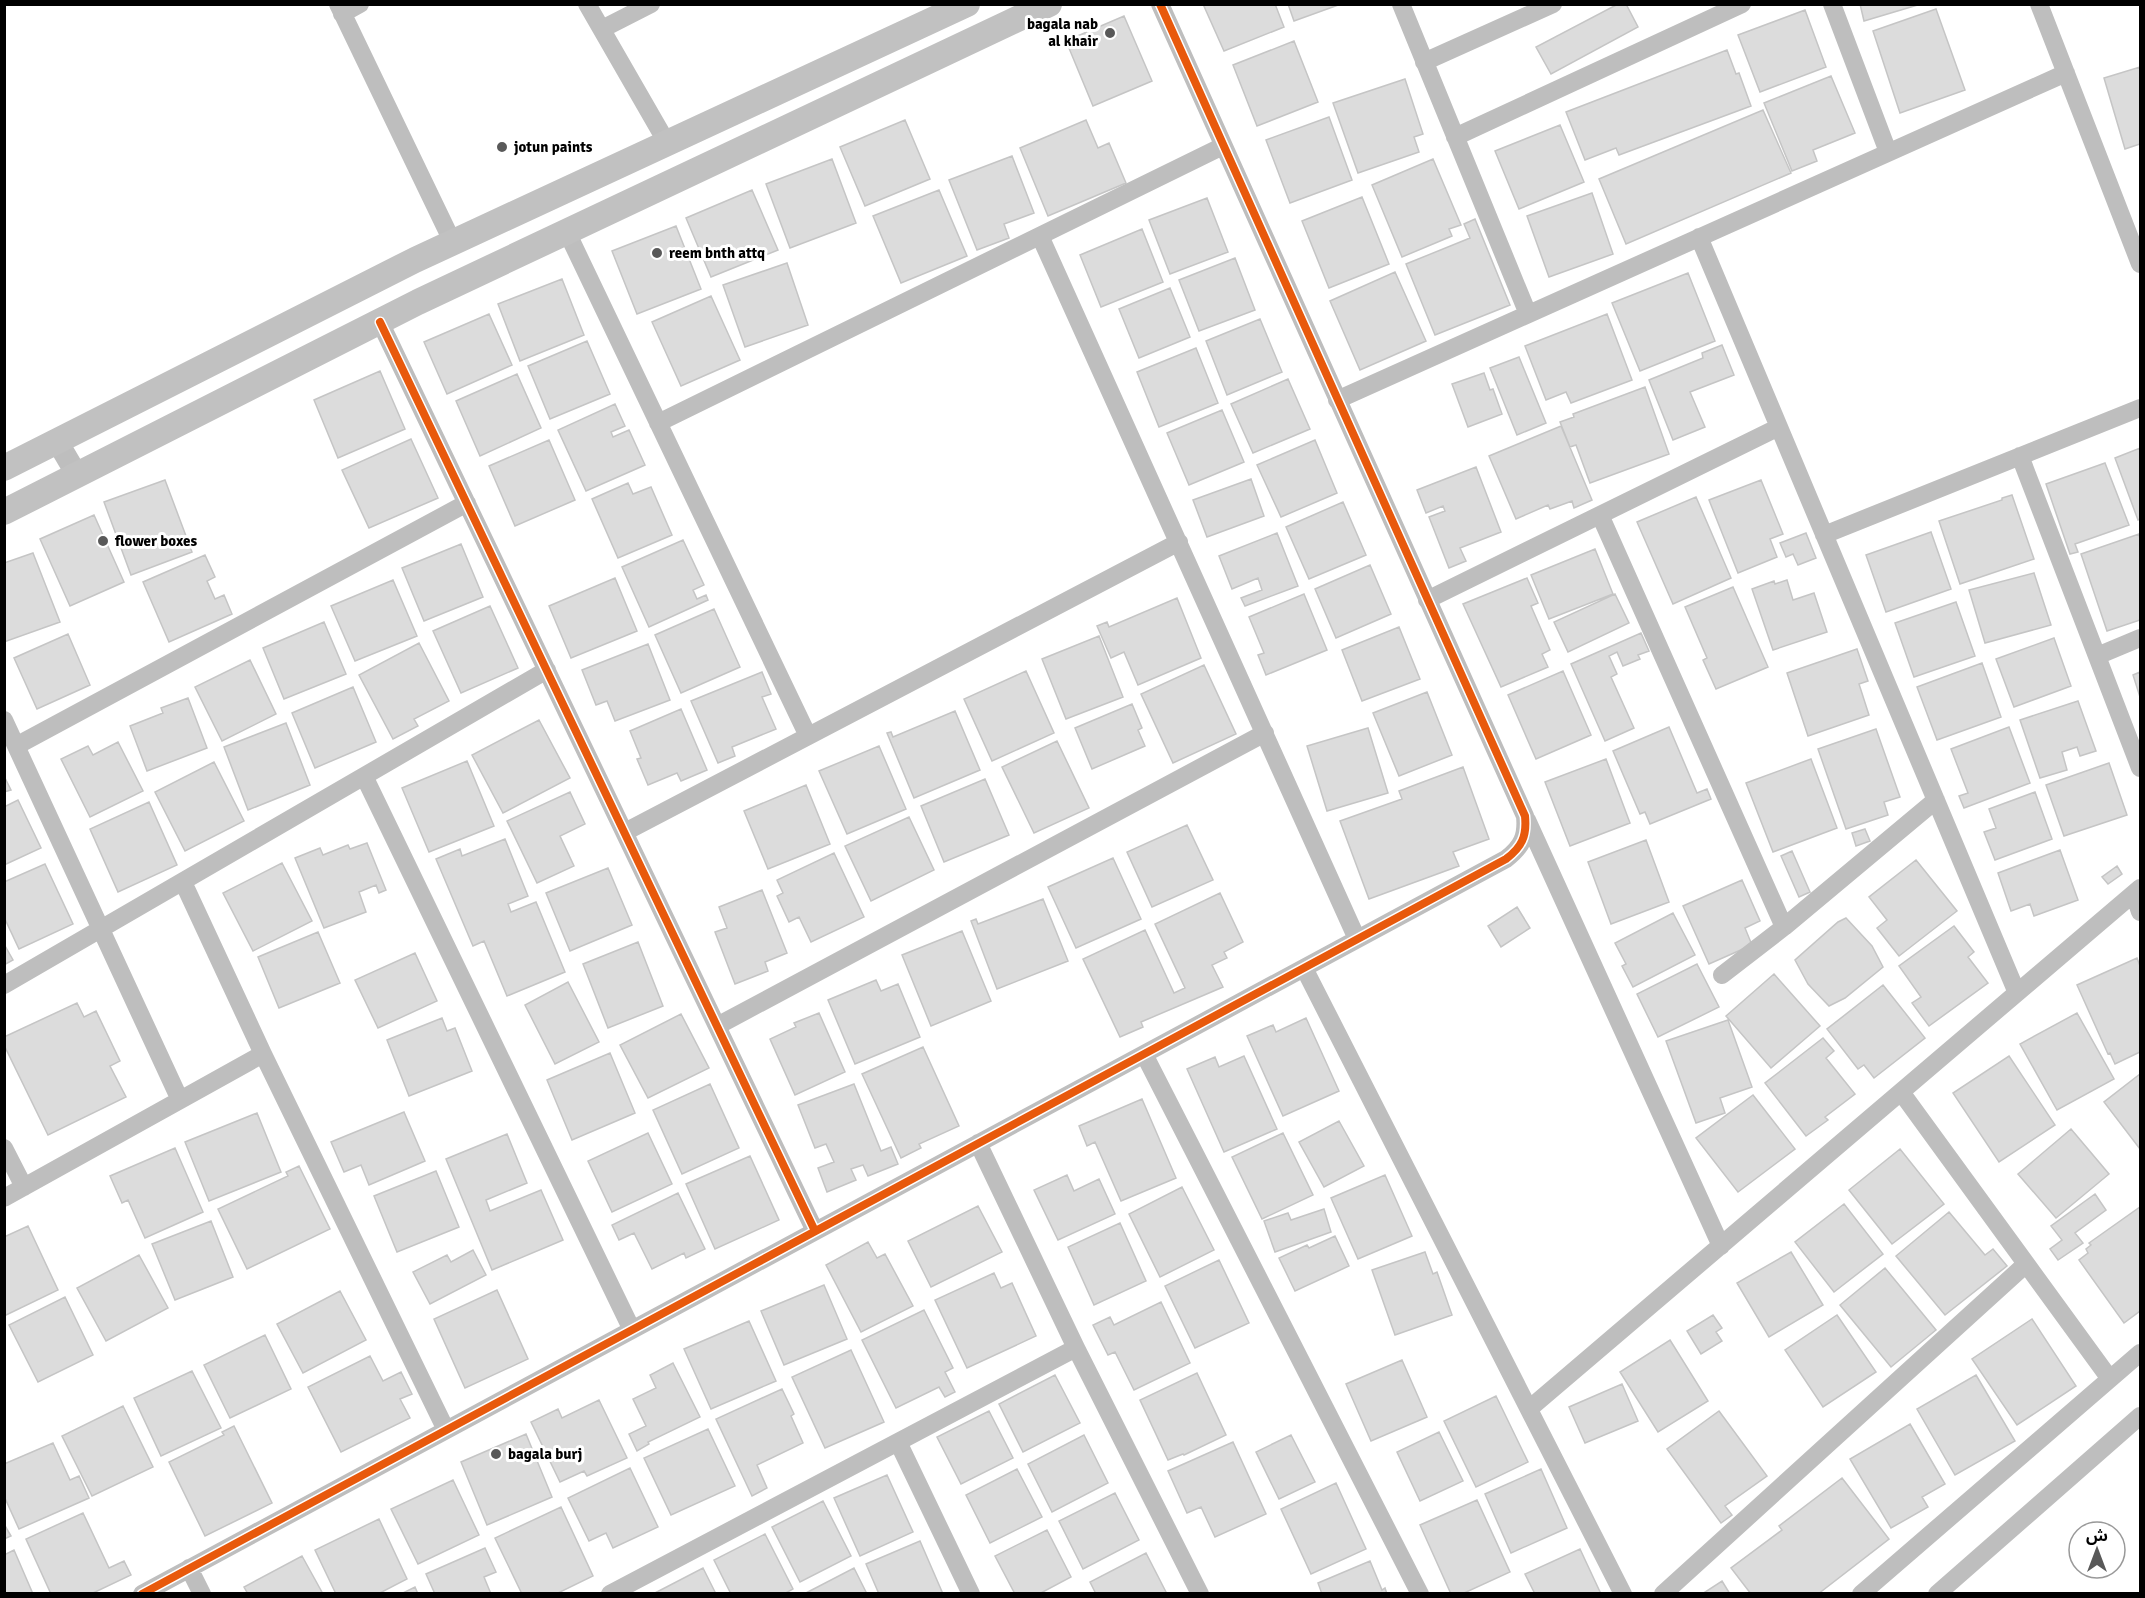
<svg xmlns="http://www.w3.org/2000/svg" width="2145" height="1598" viewBox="0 0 2145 1598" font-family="Signika,'Noto Sans Arabic',sans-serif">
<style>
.building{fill:#dcdcdc;stroke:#c5c5c5;stroke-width:1.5}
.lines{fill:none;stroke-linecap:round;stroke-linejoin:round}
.minor{stroke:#bebebe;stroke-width:18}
.tertiary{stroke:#bebebe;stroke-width:22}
.secondary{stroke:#c1c1c1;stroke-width:26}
.cycleway-casing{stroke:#fff;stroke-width:11}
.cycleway{stroke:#e8590c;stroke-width:8}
.poi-dot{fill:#595959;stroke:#fff;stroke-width:2}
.labels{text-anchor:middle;stroke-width:6;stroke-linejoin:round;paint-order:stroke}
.poi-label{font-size:15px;font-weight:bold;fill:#000;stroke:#fff;text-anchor:start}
</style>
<rect width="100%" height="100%" fill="#fff"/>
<path class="building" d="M1203 4H1275L1284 27 1224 51Z
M1288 4H1341L1294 21Z
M1618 4H1626L1638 27 1551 74 1536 47Z
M1860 4H1921L1864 21Z
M1936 9 1965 90 1900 113 1873 31Z
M1805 10 1826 67 1760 92 1738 35Z
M1124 16 1152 81 1093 106 1066 41Z
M1294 41 1318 102 1257 126 1233 65Z
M1727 50 1736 74 1739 73 1751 106 1619 155 1616 148 1585 160 1566 112Z
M2140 67V144L2125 149 2104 78Z
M1831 76 1855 133 1813 150 1817 161 1792 171 1764 103Z
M1405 79 1423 134 1414 137 1419 152 1358 173 1333 103Z
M1763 110 1791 173 1626 244 1599 179Z
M1329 117 1352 180 1290 203 1266 140Z
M905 120 930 179 865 206 840 147Z
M1086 120 1098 148 1109 143 1126 183 1048 216 1020 148Z
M1560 125 1584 182 1519 209 1495 151Z
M1012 156 1034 213 1004 224 1009 238 977 250 949 180Z
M832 159 856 223 790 248 766 184Z
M1433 159 1461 225 1449 229 1452 236 1402 257 1372 185Z
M752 190 778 250 711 277 686 218Z
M939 190 967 256 901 283 873 216Z
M1592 193 1613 254 1549 277 1527 216Z
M1362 197 1389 264 1329 288 1302 221Z
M1207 198 1228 252 1170 274 1149 220Z
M1475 219 1510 305 1435 335 1406 264 1470 238 1464 224Z
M676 226 701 289 637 314 612 251Z
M1142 229 1163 282 1101 307 1080 255Z
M1235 258 1255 310 1199 331 1179 280Z
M787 263 808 325 745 347 723 285Z
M1395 272 1426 341 1360 370 1330 301Z
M1688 273 1715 341 1640 371 1612 303Z
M562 279 584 335 520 361 498 304Z
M1170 288 1190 337 1139 358 1119 309Z
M711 296 740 360 681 386 652 322Z
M489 314 512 365 447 394 424 342Z
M1607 314 1632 380 1571 403 1566 392 1546 400 1525 346Z
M1260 319 1282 372 1227 395 1206 341Z
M587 341 610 394 550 419 528 366Z
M1722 345 1734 375 1690 392 1705 427 1673 440 1649 380 1703 358 1702 353Z
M1196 348 1218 403 1159 427 1137 372Z
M1519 357 1546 423 1517 435 1490 368Z
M380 371 405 429 338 458 314 400Z
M1484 373 1490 390 1493 389 1502 414 1468 427 1452 384Z
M517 374 541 428 480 456 456 401Z
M1288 379 1310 429 1253 453 1231 404Z
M1645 387 1669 454 1590 483 1576 445 1570 447 1560 422 1574 417 1573 414Z
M615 404 625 426 611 432 613 437 629 430 645 465 586 491 558 430Z
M1222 410 1244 462 1189 485 1167 433Z
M1561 426 1592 500 1574 508 1572 501 1550 509 1548 505 1516 519 1489 456Z
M411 439 438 498 369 528 342 470Z
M549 440 575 500 515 526 489 466Z
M1315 440 1337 493 1281 517 1257 465Z
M2140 448V519L2138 520 2115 458Z
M2105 463 2129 525 2075 544 2078 552 2070 554 2046 484Z
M1476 467 1501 532 1460 548 1466 561 1449 568 1429 517 1445 511 1443 506 1426 513 1417 490Z
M1251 479 1264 516 1207 537 1193 500Z
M165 480 192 552 131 575 104 502Z
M1761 480 1783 534 1770 539 1777 557 1738 573 1709 500Z
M628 483 633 494 651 487 672 535 618 558 592 499Z
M2012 495 2034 559 1960 584 1939 521 2002 500V498Z
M1696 497 1731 578 1673 604 1637 522Z
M1343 502 1366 555 1309 579 1286 527Z
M94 515 124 582 70 606 40 539Z
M1931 532 1951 589 1886 612 1866 555Z
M1277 533 1298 586 1245 606 1241 598 1262 590 1258 578 1232 589 1219 556Z
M1806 533 1816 558 1798 565 1793 554 1786 557 1780 543Z
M2139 534 2140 539V620L2107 631 2081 554Z
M683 540 704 585 693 590 697 599 706 595 708 600 649 627 622 567Z
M461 544 483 597 424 621 402 568Z
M1595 549 1613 594 1549 619 1531 575Z
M33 553 60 622 4 642V563Z
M205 555 215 577 207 581 215 599 224 595 232 614 169 642 143 582Z
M1370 565 1391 614 1336 638 1315 589Z
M2034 573 2051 625 1985 643 1969 590Z
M615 578 637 631 571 658 549 606Z
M1527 578 1538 603 1531 606 1550 650 1542 654 1548 667 1501 687 1463 604Z
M393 580 417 636 355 661 331 606Z
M1787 580 1793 600 1814 593 1827 632 1773 650 1752 589 1774 581 1775 584Z
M1733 587 1768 667 1716 689 1703 660 1707 658 1685 607Z
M1304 594 1327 650 1266 675 1258 655 1264 653 1249 617Z
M1615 594 1629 623 1568 652 1554 622Z
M1177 598 1201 658 1138 685 1124 652 1111 658 1097 626 1107 622 1109 627Z
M1956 602 1975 656 1914 677 1895 623Z
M490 606 518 668 461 693 433 631Z
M714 609 740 667 681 693 655 635Z
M324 622 346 674 284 699 263 648Z
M1399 627 1420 679 1362 701 1342 650Z
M1641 633 1649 651 1638 655 1640 659 1623 666 1617 652 1609 656 1617 674 1611 677 1634 728 1605 741 1571 664Z
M68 634 90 685 37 709 14 658Z
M1099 636 1123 697 1066 719 1042 659Z
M2054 638 2071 686 2014 707 1996 659Z
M419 643 449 701 414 719 418 726 393 739 359 675Z
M648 644 670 700 615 721 607 701 596 705 582 670Z
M1857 649 1868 681 1859 684 1869 715 1808 736 1787 673Z
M250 660 276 714 222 741 195 687Z
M1982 663 2001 717 1937 740 1917 687Z
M1204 665 1236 734 1173 763 1141 694Z
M1026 671 1054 733 992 761 964 699Z
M1563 671 1591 735 1536 759 1508 695Z
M762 672 771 694 762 697 776 729 732 747 735 756 718 763 691 701Z
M2140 672V697L2133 675Z
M353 687 376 742 315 768 292 713Z
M1427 692 1452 755 1399 776 1373 713Z
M188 698 207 748 147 771 130 726 163 713 161 708Z
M2078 701 2096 751 2080 756 2077 747 2062 752 2067 770 2040 778 2020 720Z
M1132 704 1142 728 1138 730 1145 746 1092 769 1075 728Z
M681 709 707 770 681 781 677 773 648 785 637 759 641 758 630 731Z
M955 711 980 770 914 798 887 733 891 732 893 737Z
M539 720 570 778 503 813 472 755Z
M286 723 310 785 248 810 224 747Z
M1669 727 1697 793 1707 789 1711 799 1650 824 1645 812 1640 814 1613 751Z
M2009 727 2030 783 1964 808 1959 796 1968 793 1951 749Z
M1368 728 1388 793 1327 811 1307 746Z
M1876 729 1900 797 1884 802 1888 815 1846 829 1818 749Z
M1057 741 1089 808 1034 833 1002 767Z
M118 742 143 791 90 817 61 759 88 746 93 755Z
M879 746 906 809 847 834 819 771Z
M1606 759 1630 823 1570 846 1545 782Z
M1811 759 1837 828 1773 852 1746 783Z
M467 761 494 826 429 852 402 788Z
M214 762 244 821 185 851 155 792Z
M2109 763 2127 815 2064 836 2046 785Z
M1463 767 1489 839 1453 852 1459 866 1369 899 1340 821 1402 799 1399 791Z
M4 776 11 790 4 792Z
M985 779 1009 835 944 862 921 806Z
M806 785 830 844 768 869 744 811Z
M570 792 585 824 560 836 574 866 537 883 507 821Z
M2035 792 2052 839 1995 860 1984 832 1996 828 1989 809Z
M18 800 41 848 4 865V807Z
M149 802 177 865 118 892 90 829Z
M909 817 934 870 871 901 845 846Z
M1187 825 1213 880 1152 907 1127 852Z
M1865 829 1870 841 1856 846 1852 833Z
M505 839 528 896 508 904 511 912 536 902 565 972 507 996 484 941 473 946 436 859 460 849 462 856Z
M1646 840 1669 902 1611 924 1588 862Z
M367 843 386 890 379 893 376 885 359 892 366 912 324 928 295 858 320 848 323 855 348 845 350 849Z
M2060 850 2078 900 2034 916 2030 904 2011 911 1998 873Z
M1792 851 1810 892 1799 897 1781 856Z
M834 853 864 917 811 942 799 917 789 922 777 896 783 893 777 880Z
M1113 858 1141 919 1076 948 1048 887Z
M1916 860 1957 911 1899 956 1877 928 1887 920 1869 897Z
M282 863 312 921 253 951 223 893Z
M45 864 73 924 19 949 4 917V882Z
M2117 866 2122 874 2108 884 2102 877Z
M608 868 632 925 570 951 546 893Z
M1742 880 1760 921 1745 928 1752 945 1709 964 1683 906Z
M762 890 787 953 765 962 768 971 735 984 715 932 727 928 719 907Z
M1220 893 1243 942 1224 952 1227 958 1212 965 1223 987 1141 1022 1143 1027 1120 1037 1083 959 1145 930 1174 993 1185 988 1155 924Z
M1043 899 1068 961 997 989 971 921 976 919 978 924Z
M1517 907 1530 928 1501 947 1488 926Z
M1673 913 1695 955 1633 987 1622 966 1626 964 1615 943Z
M1846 918 1872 946 1883 967 1845 998 1829 1006 1808 984 1795 960 1838 922Z
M1954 926 1974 952 1968 957 1988 983 1929 1026 1912 1003 1921 997 1899 966Z
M962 931 991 1001 931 1026 902 955Z
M318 932 340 983 279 1008 258 957Z
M638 942 663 1006 608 1028 583 964Z
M4 944 13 960 4 965Z
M415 953 437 1001 378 1028 355 980Z
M2137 958 2140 966V1052L2115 1064 2110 1053 2108 1054 2077 985Z
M1697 964 1719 1007 1658 1037 1637 994Z
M1774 974 1820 1026 1771 1068 1726 1016Z
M876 980 881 991 898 984 920 1037 855 1064 828 1000Z
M568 982 599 1042 555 1064 525 1005Z
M1883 985 1925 1038 1874 1078 1864 1065 1858 1069 1827 1029Z
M77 1003 84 1017 96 1011 120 1061 110 1066 126 1097 48 1135 4 1045V1037Z
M819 1013 845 1072 795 1095 770 1039 796 1027 794 1023Z
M2077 1013 2114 1079 2057 1110 2020 1044Z
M681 1014 709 1068 648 1098 620 1045Z
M442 1018 447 1031 455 1028 472 1071 409 1096 387 1040Z
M1306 1018 1339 1091 1283 1116 1247 1036 1273 1025 1276 1032Z
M1728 1020 1752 1087 1720 1098 1725 1113 1696 1123 1666 1041Z
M1823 1038 1834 1051 1826 1058 1855 1094 1825 1117 1828 1120 1806 1136 1765 1083Z
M923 1047 959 1126 919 1144 921 1148 901 1158 862 1074Z
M610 1053 635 1113 572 1140 547 1080Z
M1244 1056 1277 1129 1224 1152 1187 1069 1215 1057 1219 1067Z
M2009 1056 2055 1125 1999 1162 1953 1093Z
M2140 1074V1149L2104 1102Z
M710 1084 739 1148 682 1174 653 1110Z
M854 1084 881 1151 891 1147 898 1164 868 1176 863 1165 851 1169 856 1180 827 1192 818 1168 834 1162 826 1144 815 1148 798 1105Z
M1753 1095 1795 1149 1738 1192 1696 1138Z
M1142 1099 1176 1178 1121 1201 1095 1142 1087 1146 1079 1126Z
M404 1112 425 1161 369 1185 361 1165 344 1172 331 1142Z
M257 1113 281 1172 209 1201 185 1142Z
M1339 1121 1364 1166 1324 1187 1299 1142Z
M2071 1129 2109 1174 2056 1218 2018 1174Z
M648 1133 672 1184 612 1212 588 1161Z
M1283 1133 1313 1195 1262 1219 1232 1157Z
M507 1134 527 1183 486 1200 490 1211 541 1190 563 1240 492 1270 446 1159Z
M175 1148 203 1212 145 1238 128 1200 122 1203 110 1176Z
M1900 1149 1944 1204 1892 1244 1849 1190Z
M750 1156 779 1220 715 1249 686 1184Z
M299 1166 330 1229 247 1269 218 1209 288 1176 286 1172Z
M436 1171 459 1227 397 1252 374 1196Z
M1067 1175 1074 1191 1099 1179 1115 1214 1058 1240 1034 1190Z
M1385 1175 1412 1236 1358 1259 1331 1198Z
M1182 1187 1214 1250 1160 1277 1129 1214Z
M678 1193 705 1249 686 1258 684 1253 652 1269 634 1233 619 1240 612 1225Z
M2095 1194 2106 1210 2075 1233 2083 1243 2058 1260 2050 1249 2062 1240 2051 1226Z
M1844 1204 1883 1254 1834 1292 1795 1242Z
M978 1206 1002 1252 931 1287 908 1241Z
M2140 1207V1311L2124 1323 2079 1260 2088 1253 2086 1249 2091 1245 2089 1243Z
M1324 1209 1331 1232 1275 1252 1264 1221 1288 1213 1291 1220Z
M1949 1212 1985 1255 1993 1249 2007 1266 1945 1315 1896 1256Z
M211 1221 233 1277 175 1300 152 1244Z
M1120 1223 1146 1281 1094 1305 1068 1247Z
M28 1226 58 1290 4 1316V1237Z
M1335 1236 1349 1266 1295 1291 1279 1258 1307 1245 1309 1248Z
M868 1242 877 1258 885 1254 913 1306 861 1332 826 1265Z
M473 1250 486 1275 430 1304 413 1272 447 1255 451 1262Z
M1425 1252 1433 1274 1437 1272 1452 1315 1395 1335 1372 1270Z
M1791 1252 1823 1305 1769 1337 1737 1283Z
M139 1255 168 1308 106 1341 77 1288Z
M1219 1260 1249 1323 1195 1348 1165 1286Z
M1885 1268 1936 1330 1891 1367 1840 1305Z
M994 1273 1001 1288 1012 1283 1036 1336 967 1368 935 1300Z
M824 1285 847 1339 784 1365 761 1311Z
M497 1290 528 1359 465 1388 434 1319Z
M340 1291 366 1340 303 1373 277 1324Z
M65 1297 93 1355 38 1382 9 1325Z
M1161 1302 1190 1363 1134 1390 1115 1352 1108 1355 1093 1325 1110 1317 1114 1325Z
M924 1310 953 1368 945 1372 955 1392 945 1397 939 1387 896 1408 862 1340Z
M1713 1315 1722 1328 1716 1332 1722 1341 1701 1354 1687 1331Z
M1837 1315 1876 1372 1823 1407 1785 1350Z
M2032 1319 2076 1386 2017 1425 1972 1359Z
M749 1321 776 1381 711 1409 684 1349Z
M265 1335 291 1389 230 1418 204 1365Z
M1670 1340 1708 1401 1658 1432 1620 1372Z
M851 1350 884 1422 825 1448 792 1377Z
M370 1356 383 1381 401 1372 412 1394 400 1399 410 1418 341 1452 308 1387Z
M1402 1360 1427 1417 1371 1441 1346 1384Z
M673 1363 700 1417 648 1442 649 1444 637 1451 629 1434 646 1426 633 1399 656 1388 650 1375Z
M192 1371 221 1428 161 1456 134 1398Z
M1197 1373 1226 1435 1184 1455 1183 1454 1168 1460 1140 1400Z
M1055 1375 1080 1423 1023 1452 999 1404Z
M1976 1375 2015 1441 1955 1475 1917 1409Z
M1622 1384 1638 1421 1585 1443 1569 1407Z
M782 1389 794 1414 791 1416 803 1443 757 1465 767 1488 752 1496 716 1419Z
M1496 1396 1528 1462 1476 1487 1444 1421Z
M599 1400 627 1458 587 1476 584 1471 560 1482 531 1422 558 1409 562 1418Z
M123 1406 153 1467 92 1496 62 1436Z
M989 1411 1013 1458 961 1484 937 1437Z
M1719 1411 1767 1476 1725 1506 1732 1515 1721 1523 1667 1449Z
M1910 1424 1945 1484 1922 1497 1928 1507 1891 1528 1850 1459Z
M234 1426 272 1503 205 1536 169 1462 224 1435 222 1432Z
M708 1429 735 1486 671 1515 644 1458Z
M1439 1432 1463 1481 1420 1501 1397 1452Z
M526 1434 552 1497 487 1525 461 1462Z
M1084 1435 1108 1483 1052 1512 1028 1464Z
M1291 1435 1315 1482 1279 1499 1256 1452Z
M1233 1442 1266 1514 1215 1537 1201 1507 1187 1513 1168 1471Z
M53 1443 70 1480 79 1476 89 1498 19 1529 4 1496V1464Z
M630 1468 658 1527 613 1548 606 1533 589 1541 568 1498Z
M1017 1469 1042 1517 990 1543 966 1495Z
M1541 1469 1567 1528 1511 1553 1485 1494Z
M887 1475 913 1532 860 1556 834 1498Z
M1842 1478 1889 1539 1818 1594H1751L1731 1568 1782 1530 1779 1526Z
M453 1480 479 1535 418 1564 391 1509Z
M1336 1483 1366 1549 1311 1574 1281 1509Z
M1115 1493 1139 1540 1083 1569 1059 1521Z
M1477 1500 1510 1572 1462 1594H1451L1420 1525Z
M823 1501 851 1556 800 1582 772 1527Z
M561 1507 593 1576 556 1594H522L495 1538Z
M83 1513 109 1568 124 1561 131 1575 91 1594H51L26 1539Z
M379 1519 407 1579 378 1594H336L315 1550Z
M4 1524 11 1536 4 1539Z
M1047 1530 1071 1577 1039 1594H1015L995 1556Z
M765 1534 793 1589 784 1594H731L714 1560Z
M920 1541 943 1594H879L866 1564Z
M485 1548 496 1572 484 1577 491 1594H435L426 1574Z
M1580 1549 1601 1594H1535L1525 1574Z
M14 1550 33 1594H4V1555Z
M1146 1553 1167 1594H1096L1090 1582Z
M302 1556 323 1594H248L244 1587Z
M1370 1561 1382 1590 1385 1588 1387 1594H1322L1318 1583Z
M703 1568 716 1594H653Z
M854 1568 867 1594H804Z
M1722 1581 1730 1594H1702Z
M415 1587 418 1594H401Z"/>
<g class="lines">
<path class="minor" d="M338 4 453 243
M587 4 667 143
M1401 4 1528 314
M1832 4 1888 152
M2039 4 2140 264
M342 14 360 4
M602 29 651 4
M1424 62 1553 4
M1455 137 1742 4
M567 232 808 736
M1040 236 1357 939
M1699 237 2017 993
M380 322 815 1231
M1337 400 2066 73
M658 423 1223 146
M2020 456 2140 768
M1600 515 1784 927
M1824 535 2140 408
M1427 600 1779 427
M2097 656 2140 638
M4 720 180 1100
M16 746 467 503
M364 776 632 1330
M1527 820 1721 1246
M625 832 1179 542
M183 882 263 1054 446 1430
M2134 894 2140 912
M1304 968 1623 1594
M1722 975 1784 927 1936 800
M4 985 547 670
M717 1026 1265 733
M1144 1054 1420 1594
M1901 1092 2110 1379
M978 1143 1076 1348 1200 1594
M4 1148 24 1187
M4 1198 263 1054
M1529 1409 2140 888
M898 1442 971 1594
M189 1568 202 1594
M142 1594 1506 859C1522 847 1527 836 1525 816L1160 4
M610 1594 1076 1348
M1663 1594 2026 1264
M1861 1594 2140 1353
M1937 1594 2140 1416"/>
<path class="tertiary" d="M57 441 77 475"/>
<path class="secondary" d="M4 468 415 260 967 4
M4 512 418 302 1049 4"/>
<defs>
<path id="cycleway" d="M380 322 815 1231
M142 1594 1506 859C1522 847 1527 836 1525 816L1160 4"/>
</defs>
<use href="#cycleway" class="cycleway-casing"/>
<use href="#cycleway" class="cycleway"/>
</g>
<g class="poi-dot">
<circle cx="1110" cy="33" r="6"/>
<circle cx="502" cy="147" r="6"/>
<circle cx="657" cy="253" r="6"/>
<circle cx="103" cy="541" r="6"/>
<circle cx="496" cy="1454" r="6"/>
</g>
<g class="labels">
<g class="poi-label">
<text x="1098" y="29" text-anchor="end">bagala nab<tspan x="1098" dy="17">al khair</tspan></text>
<text x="514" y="152">jotun paints</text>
<text x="669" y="258">reem bnth attq</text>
<text x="115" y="546">flower boxes</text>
<text x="508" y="1459">bagala burj</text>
</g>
</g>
<rect width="2145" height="1598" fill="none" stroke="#000000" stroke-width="12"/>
<g transform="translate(2097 1550)"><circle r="28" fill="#ffffff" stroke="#999999" stroke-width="1.5"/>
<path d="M0-4.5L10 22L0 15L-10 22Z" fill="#595959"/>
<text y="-9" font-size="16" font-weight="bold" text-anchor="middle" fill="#000000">ش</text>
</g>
</svg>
